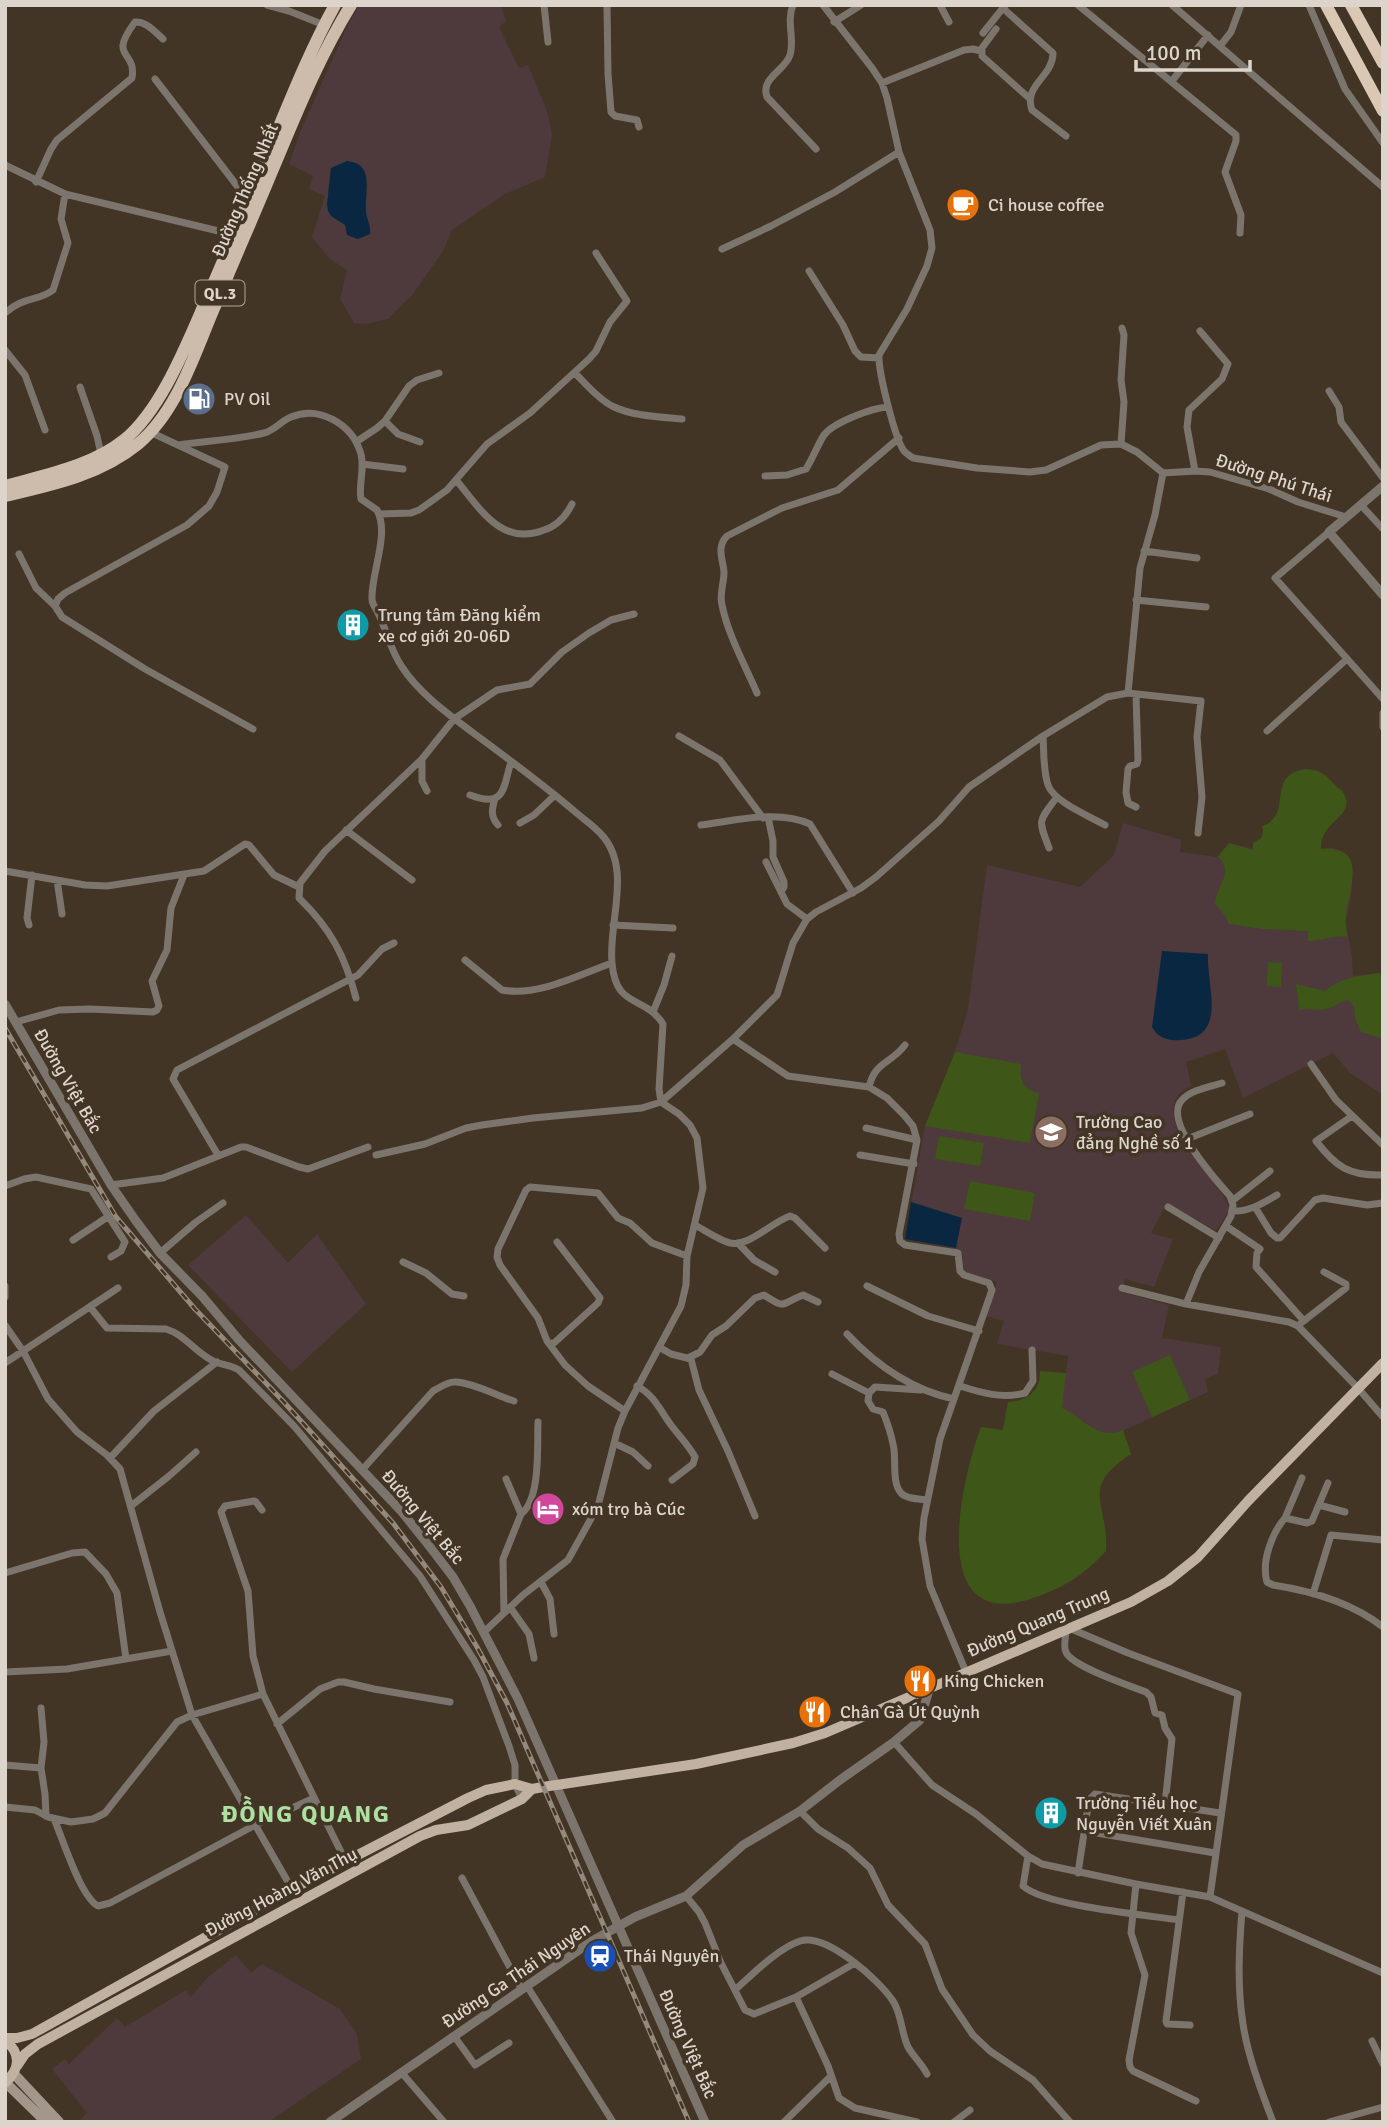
<svg xmlns="http://www.w3.org/2000/svg" width="1388" height="2127" viewBox="0 0 1388 2127" font-family="Signika,sans-serif">
<style>
.education{fill:#4e393c}
.green{fill:#3f5619}
.water{fill:#0a2741}
.lines{fill:none;stroke-linecap:round;stroke-linejoin:round}
.minor{stroke:#7c756d;stroke-width:7}
.tertiary{stroke:#7c756d;stroke-width:9}
.secondary{stroke:#a3978b;stroke-width:10}
.primary{stroke:#c0b1a1;stroke-width:10}
.trunk{stroke:#cdbcab;stroke-width:12}
.motorway{stroke:#dac8b5;stroke-width:12}
.rail-casing{stroke:#94897d;stroke-width:5}
.rail{stroke:#433525;stroke-width:2.5;stroke-dasharray:8;stroke-linecap:butt}
.labels{text-anchor:middle;stroke-width:7;stroke-linejoin:round;paint-order:stroke}
.shield{fill:#433525;stroke:#afa599;stroke-width:2}
.shield-label{font-size:16px;font-weight:bold;fill:#ddd5cb}
.street-label{font-size:18px;fill:#ddd5cb;stroke:#433525}
.poi-label{font-size:18px;fill:#ddd5cb;stroke:#433525;text-anchor:start}
.district-label{font-size:24px;font-weight:bold;letter-spacing:2px;fill:#ade0a1;stroke:#433525}
</style>
<rect width="100%" height="100%" fill="#433525"/>
<path class="education" d="M359 5H501L506 21 499 27 519 68 528 65 547 111 552 134 545 177 505 194 452 230 443 251 413 294 388 319 366 324 354 323 340 299 347 270 330 259 312 237 325 196 309 189 313 176 289 164 301 130 347 27Z
M1123 823 1181 840 1180 852 1217 857 1229 843 1267 852 1334 848 1346 854 1352 866V890L1346 922 1352 958 1353 976 1380 973 1383 991V1095L1350 1073 1333 1053 1243 1098 1225 1049 1186 1062 1191 1086 1181 1092 1175 1100 1173 1110 1175 1123 1190 1152 1223 1195 1230 1209 1216 1231 1167 1203 1151 1233 1173 1239 1154 1287 1125 1279 1121 1292 1169 1305 1162 1338 1221 1347 1218 1374 1205 1379 1208 1392 1118 1433 1111 1434 1096 1430 1061 1408 1068 1356 997 1344 1004 1321 986 1316 997 1282 966 1272 963 1267V1255L956 1249 905 1239 925 1126 955 1052 968 1009 987 865 1080 887 1114 855Z
M246 1215 288 1263 317 1234 366 1304 292 1372 188 1265Z
M236 1955 251 1973 262 1964 340 2009 357 2034 361 2059 268 2122H78L87 2113 52 2069 65 2059 69 2064 117 2018 125 2027 186 1990 191 1997 207 1978Z"/>
<path class="green" d="M1305 769C1318 769 1325 774 1334 784 1338 788 1343 790 1345 796 1354 817 1319 822 1321 849 1368 845 1350 886 1346 914 1345 922 1346 929 1347 937 1333 935 1322 941 1308 941V931L1262 929 1229 924 1226 917 1215 903C1216 887 1235 871 1218 857L1229 843 1253 850V843C1261 839 1265 835 1262 826 1295 815 1264 776 1305 769Z
M1268 962 1282 963 1281 987 1267 986Z
M1380 973 1383 991V1039L1361 1032 1355 1018 1354 1006 1348 1000C1339 1001 1334 1008 1325 1009 1316 1011 1308 1008 1299 1010L1296 984 1325 991C1341 977 1360 976 1380 973Z
M955 1052 1021 1064C1019 1079 1023 1090 1039 1093L1030 1143 925 1126Z
M939 1136 984 1143 980 1166 935 1159Z
M970 1181 1035 1193 1030 1221 964 1209Z
M1170 1355 1190 1400 1152 1417 1132 1372Z
M1040 1371 1066 1373 1062 1408C1082 1417 1098 1441 1123 1430L1131 1454C1078 1489 1109 1502 1106 1551 1085 1575 1060 1590 1030 1599 925 1633 962 1477 981 1427L1003 1430 1008 1402C1028 1401 1040 1391 1040 1371Z"/>
<path class="water" d="M347 161C376 164 364 192 366 212 367 220 371 225 370 234L358 239 347 235 345 225 331 216 328 211 327 204 331 168Z
M1162 951 1208 954C1206 984 1229 1038 1180 1040 1168 1041 1158 1038 1152 1027Z
M911 1202 962 1218 956 1248 905 1239Z"/>
<g class="lines">
<path class="minor" d="M267 5 289 11 324 25
M544 5 548 42
M607 5 608 74 611 112 615 116 637 120 639 127
M793 5C786 22 795 39 790 55 785 71 760 78 767 97L816 149
M823 5 872 68 882 83 887 98 899 152 930 230 932 248 927 266 907 309 879 355C878 371 895 439 904 451 908 455 909 455 913 458L977 468 1030 472 1046 470 1101 445 1121 444 1137 452 1163 473 1195 471 1210 472 1269 489 1298 502 1346 517
M940 5 949 22
M1002 5 1006 11 1053 53C1053 77 1023 85 1032 110L1066 136
M1078 5 1236 135V141L1225 172 1241 215 1240 233
M1172 5 1383 187
M1309 5 1345 89 1383 143
M834 22 861 5
M996 29 982 48V56L1029 98
M983 33 1003 8
M1220 46 1231 32 1241 5
M155 79 248 200
M1172 81 1208 35
M882 83 964 50 973 49 981 51
M5 165 65 194 235 235
M36 182 51 149 57 140 132 78C137 49 107 60 135 22 146 21 155 32 163 39
M722 249 771 226 835 192 899 152
M809 271 843 325 855 351 861 357 879 358
M5 313C24 296 37 302 53 290L68 243 61 219 65 194
M5 350 25 375 45 430
M575 373C586 384 597 398 612 406 632 416 659 417 682 419
M80 387 97 436 101 454
M1329 391 1339 407 1341 422 1383 478
M385 421 398 434 420 442
M150 432 225 467 217 492 209 506 187 525 65 593 58 599 55 606 62 617 145 669 253 729
M356 442 377 428 385 421 409 386 417 380 439 373
M1121 444 1124 402 1121 380 1124 335 1122 328
M178 445C206 441 236 440 264 433 275 430 281 421 291 417 319 405 351 424 360 451 366 466 358 484 361 499L377 510C390 534 371 573 372 599 372 605 376 608 378 613 387 630 390 650 402 667 419 693 447 713 472 732 506 757 540 782 573 810 582 818 593 825 601 834 633 868 608 922 612 963 616 1010 644 994 663 1024L659 1089 661 1102 679 1114 690 1125 697 1138 703 1188 687 1256 686 1285 681 1306 625 1411 618 1428 598 1506 568 1560 523 1595 485 1631
M362 464 403 469
M1195 471 1187 427 1189 410 1222 379 1228 364 1200 331
M765 476 787 475 806 469C813 458 817 446 824 435 834 422 872 408 888 407
M456 480C480 508 501 547 544 530 557 526 566 516 572 504
M1361 505 1383 529
M379 514 411 513 419 510 447 490 487 444 530 413 589 359 596 351 610 322 627 301 596 253
M1329 532 1275 578 1383 699
M1144 551 1197 558
M19 554 36 588 55 606
M1136 600 1206 607
M757 693C745 665 728 635 722 605 719 594 724 584 724 572 723 559 716 547 727 536L782 508 838 490 899 438
M1128 693 1140 568 1155 515 1163 473
M1383 713V727
M1267 731 1347 659
M679 736 720 760 763 818
M1043 736C1044 751 1043 770 1048 785 1054 802 1089 816 1105 825
M422 759V781L427 791
M470 795C506 809 503 787 511 762
M495 798C492 809 490 816 498 825
M1136 807 1128 803 1126 792 1128 769 1130 766 1137 764 1138 760 1136 695
M768 817 773 841V857L784 882V887L781 892
M520 823 534 815 555 795
M701 825C735 821 778 809 810 824L853 893
M346 830 412 880
M1049 848C1038 819 1038 822 1057 797
M766 862 787 904 807 919
M5 871 85 885 107 886 204 871 245 844 249 845 274 875 299 887
M57 880 62 914
M29 925 27 918 32 875
M613 925 673 928
M465 960 502 990C538 997 578 975 612 963
M356 998C345 956 331 929 299 898L300 883 325 851 422 759 454 719 497 690 530 684 562 652 589 633 611 620 634 614
M653 1012 664 985 672 956
M16 1022 59 1010 90 1009 153 1012 157 1010 159 1006 152 981 167 950 171 908 184 875
M733 1039 788 1076 869 1087 887 1098 904 1115 913 1126 917 1140 899 1234 900 1241 905 1245 958 1253 960 1271 964 1275 989 1283 992 1290 940 1439 924 1518 922 1539 930 1586 966 1672
M1311 1064 1336 1100 1383 1145
M869 1087C875 1061 891 1064 905 1045
M1352 1116 1316 1141C1336 1167 1349 1176 1383 1175
M866 1128 917 1140
M1187 1139 1250 1114
M218 1155 173 1079 177 1070 358 975 382 949 394 943
M376 1155 425 1144 466 1128 482 1125 533 1118 642 1108 661 1102 733 1039 777 995 793 943 807 919 816 912 861 888 876 877 939 821 969 787 1043 736 1107 697 1128 693 1201 701 1197 737 1202 797 1198 833
M860 1155 914 1164
M111 1185 163 1178 241 1147H246L299 1167 308 1169 368 1147
M5 1186 24 1179 36 1177 91 1189 125 1242 121 1251 111 1257
M1232 1201 1270 1171
M1168 1207 1219 1238
M1255 1207 1271 1233 1277 1238H1280L1315 1200 1323 1198 1367 1205 1383 1203
M1233 1211C1249 1212 1263 1203 1277 1195
M695 1225C706 1231 719 1240 730 1243 749 1247 772 1222 790 1216L795 1218 825 1248
M1226 1226 1260 1249 1257 1253 1256 1267 1304 1321
M73 1240 109 1216
M738 1243 754 1260 775 1272
M160 1253 196 1222 223 1203
M403 1262 426 1273 452 1294 464 1296
M5 1286V1297
M867 1286 928 1316 979 1331
M1122 1288 1186 1304 1289 1322 1298 1326 1357 1387 1383 1417
M1186 1304 1199 1272 1231 1216 1233 1205 1230 1196C1216 1180 1162 1121 1182 1100 1191 1090 1209 1087 1222 1083
M90 1307 107 1328 166 1329C183 1334 193 1349 208 1358 217 1365 229 1364 239 1370L294 1426 420 1576 474 1660 483 1677 509 1746 515 1765V1784L522 1799
M1301 1323 1346 1288V1284L1324 1272
M5 1325 23 1351 48 1399 77 1432 107 1455 120 1469 160 1612 192 1715 292 1889
M847 1334C877 1366 912 1390 954 1399
M550 1343H554L598 1303 600 1298 557 1242
M659 1347 671 1354 691 1359 699 1390 728 1451 755 1516
M690 1357 700 1352 712 1335 726 1326 755 1298 764 1295C787 1310 780 1304 803 1295L818 1302
M5 1363 118 1288
M832 1374 869 1393
M637 1386C654 1395 660 1410 671 1425 679 1436 688 1444 695 1457L693 1464 672 1480
M960 1386C982 1393 1002 1399 1025 1393L1033 1381 1032 1350
M921 1390 875 1387 869 1393 868 1401 873 1409 883 1412C887 1422 891 1434 893 1444 897 1458 891 1482 901 1493 906 1499 920 1499 927 1500
M625 1411 588 1386 565 1365 547 1341 538 1318 500 1265 497 1257 498 1249 526 1190 530 1187 598 1193 618 1218 630 1223 652 1243 687 1256
M614 1443 633 1452 648 1466
M110 1458 154 1411 217 1362
M362 1470 433 1391C439 1388 447 1382 454 1382 469 1381 498 1396 514 1401
M1328 1483 1312 1521 1307 1523 1285 1518C1272 1533 1261 1562 1267 1582L1273 1585C1312 1591 1351 1602 1383 1627
M1319 1505 1345 1512
M131 1506 169 1476 196 1452
M262 1510 256 1502 254 1501 225 1506 221 1512 248 1591 253 1656 263 1694 345 1860
M521 1514C541 1499 537 1446 538 1422
M1285 1518 1302 1478
M5 1573 72 1553 85 1552 106 1574 117 1593 126 1659
M541 1582 550 1599 554 1634
M1313 1594 1331 1535 1383 1540
M510 1607 529 1634 534 1658
M504 1613 503 1559 521 1514 506 1479
M1069 1628 1128 1653 1238 1694 1210 1897
M1066 1630C1066 1636 1063 1647 1066 1652 1071 1666 1130 1686 1146 1692L1151 1697 1155 1713 1162 1715 1165 1728 1172 1739 1165 1804
M5 1672 67 1669 172 1651
M41 1708 44 1742 41 1768 45 1794 46 1816
M277 1724 320 1689 338 1682H344L374 1689 450 1702
M894 1742 932 1785 976 1814 1028 1856 1042 1864 1136 1884 1210 1897 1383 1973
M5 1765 41 1768
M5 1807 35 1810 48 1817 71 1822 93 1819 105 1813 177 1722 192 1715 263 1694
M800 1811 818 1829 848 1848 870 1868 888 1905 925 1944 942 1989 973 2035 990 2051 1033 2080 1070 2122
M54 1819C63 1839 80 1896 98 1906L110 1903 255 1825 314 1798
M1085 1831 1215 1853
M1028 1856 1023 1886C1045 1906 1146 1915 1179 1920
M1078 1873 1089 1800 1095 1794 1220 1813
M462 1878 522 1990
M1136 1884 1131 1933 1145 1975 1129 2060 1130 2067 1133 2071 1196 2101
M1183 1892 1166 2021 1167 2024 1190 2025
M686 1896 699 1912 705 1923 721 1963 745 2010 754 2014 796 1997 855 1963
M1242 1911C1239 1948 1237 1986 1243 2024 1248 2057 1261 2090 1273 2122
M527 1986 613 2122
M735 1990C753 1974 777 1949 800 1941 827 1933 879 1980 893 2001 902 2015 901 2032 908 2047 913 2056 922 2064 927 2074
M796 1997 828 2066 839 2098 855 2108 917 2122
M454 2036 475 2065 509 2043
M1372 2041 1383 2064
M401 2072 444 2122
M784 2122 831 2076
M954 2122 970 2110
M1329 2122 1383 2107"/>
<path class="tertiary" d="M1383 486 1329 532 1383 595
M5 1004 111 1185 136 1221 160 1253 202 1296 239 1340 402 1512 430 1547 453 1577 470 1606 518 1699 705 2122
M330 2122 592 1941 635 1917 686 1896 743 1845 800 1811 840 1780 894 1742 920 1720 930 1687"/>
<path class="secondary" d="M14 2074 59 2122
M6 2083 46 2122"/>
<path class="primary" d="M5 2038H17L32 2034 292 1889 468 1798 486 1790 515 1784 532 1789
M5 2040C22 2054 20 2069 5 2083
M17 2066 25 2054 38 2044 420 1836 436 1830 468 1825 522 1799 532 1789 543 1787 696 1764 793 1743 825 1733 1131 1602 1168 1581 1198 1557 1248 1501 1383 1363"/>
<path class="trunk" d="M5 486C44 475 92 466 124 440 162 409 187 343 207 298 229 248 250 197 271 146 291 98 310 50 335 5
M5 496C52 485 100 475 138 444 178 411 195 352 215 306 234 260 254 215 273 169 297 112 319 57 351 5"/>
<path class="motorway" d="M1326 5 1383 111
M1351 5 1383 63"/>
<defs>
<path id="rail" d="M5 1028 116 1217 195 1309 282 1400 393 1523 441 1587 477 1647 507 1703 689 2122"/>
</defs>
<use href="#rail" class="rail-casing"/>
<use href="#rail" class="rail"/>
</g>
<defs>
<symbol id="cafe-disc" viewBox="-11 -11 22 22"><circle r="9.5" fill="#e8710a" stroke="#433525"/><path d="M-5.5-4.5H6V0H3Q3 3.5 0 3.5H-2.5Q-5.5 3.5-5.5 0ZM3-3.2v2h1.7v-2ZM-6 4.5H4V6H-6Z" fill="#fff"/></symbol>
<symbol id="fuel-disc" viewBox="-11 -11 22 22"><circle r="9.5" fill="#5c6f8a" stroke="#433525"/><path d="M-5.5-6h7V0h2V4h1.3V-2.5L3-4.5l.8-.8L6-3V5H2.5V1h-1V6h-7ZM-4.2-4.7v3.2H.2V-4.7Z" fill="#fff"/></symbol>
<symbol id="building-disc" viewBox="-11 -11 22 22"><circle r="9.5" fill="#0f9aa8" stroke="#433525"/><path d="M-4-6H4V6H1V3H-1V6H-4ZM-2.5-4.3h1.7v1.8h-1.7ZM.8-4.3h1.7v1.8H.8ZM-2.5-1h1.7V.8h-1.7ZM.8-1h1.7V.8H.8Z" fill="#fff"/></symbol>
<symbol id="university-disc" viewBox="-11 -11 22 22"><circle r="9.5" fill="#8d6e63" stroke="#433525"/><path d="M0-5L7-2L0 1L-7-2ZM-4 1L0 2.5L4 1V4Q0 6-4 4Z" fill="#fff"/></symbol>
<symbol id="hotel-disc" viewBox="-11 -11 22 22"><circle r="9.5" fill="#d1479c" stroke="#433525"/><path d="M-6-4.5h1.5V1H6V5H4.5V3h-9V5H-6ZM-4 0a1.8 1.8 0 1 1 3.6 0ZM.5 0V-2.5h3Q6-2.5 6 0Z" fill="#fff"/></symbol>
<symbol id="restaurant-disc" viewBox="-11 -11 22 22"><circle r="9.5" fill="#e8710a" stroke="#433525"/><path d="M-5-6h1v4h1v-4h1v4h1v-4h1v5L-1.5 .5V6h-2V.5L-5-1ZM5-6V6H3V1.5H1.5Q1.5-4 5-6Z" fill="#fff"/></symbol>
<symbol id="station-disc" viewBox="-11 -11 22 22"><circle r="9.5" fill="#1a4fb4" stroke="#433525"/><path d="M-3-6H3Q5-6 5-4V2Q5 4 3 4L4.5 6H3L1.5 4h-3L-3 6H-4.5L-3 4Q-5 4-5 2V-4Q-5-6-3-6ZM-3.5-4v3h7v-3ZM-3.5 1v1.5H-2V1ZM2 1v1.5H3.5V1Z" fill="#fff"/></symbol>
</defs>
<g fill-rule="evenodd">
<use href="#cafe-disc" x="944" y="186" width="38" height="38"/>
<use href="#fuel-disc" x="180" y="380" width="38" height="38"/>
<use href="#building-disc" x="334" y="606" width="38" height="38"/>
<use href="#university-disc" x="1032" y="1113" width="38" height="38"/>
<use href="#hotel-disc" x="529" y="1490" width="38" height="38"/>
<use href="#restaurant-disc" x="901" y="1662" width="38" height="38"/>
<use href="#restaurant-disc" x="796" y="1693" width="38" height="38"/>
<use href="#building-disc" x="1032" y="1794" width="38" height="38"/>
<use href="#station-disc" x="581" y="1937" width="38" height="38"/>
</g>
<g class="labels">
<rect class="shield" x="195.5" y="280.5" width="49" height="25" rx="5"/>
<g class="shield-label">
<text x="220" y="299">QL.3</text>
</g>
<g class="street-label">
<text transform="translate(245 190) rotate(-67)" y="6">Đường Thống Nhất</text>
<text transform="translate(1274 478) rotate(18)" y="6">Đường Phú Thái</text>
<text transform="translate(68 1081) rotate(60)" y="6">Đường Việt Bắc</text>
<text transform="translate(423 1517) rotate(50)" y="6">Đường Việt Bắc</text>
<text transform="translate(1038 1622) rotate(-23)" y="6">Đường Quang Trung</text>
<text transform="translate(281 1892) rotate(-28)" y="6">Đường Hoàng Văn Thụ</text>
<text transform="translate(516 1975) rotate(-34)" y="6">Đường Ga Thái Nguyên</text>
<text transform="translate(688 2044) rotate(66)" y="6">Đường Việt Bắc</text>
</g>
<g class="poi-label">
<text x="988" y="211">Ci house coffee</text>
<text x="224" y="405">PV Oil</text>
<text x="378" y="621">Trung tâm Đăng kiểm<tspan x="378" dy="21">xe cơ giới 20-06D</tspan></text>
<text x="1076" y="1128">Trường Cao<tspan x="1076" dy="21">đẳng Nghề số 1</tspan></text>
<text x="572" y="1515">xóm trọ bà Cúc</text>
<text x="944" y="1687">King Chicken</text>
<text x="840" y="1718">Chân Gà Út Quỳnh</text>
<text x="1076" y="1809">Trường Tiểu học<tspan x="1076" dy="21">Nguyễn Viết Xuân</tspan></text>
<text x="624" y="1962">Thái Nguyên</text>
</g>
<g class="district-label">
<text x="306" y="1822">ĐỒNG QUANG</text>
</g>
</g>
<rect width="1388" height="2127" fill="none" stroke="#ddd5cb" stroke-width="14"/>
<path d="M1136 60v10h114v-10" fill="none" stroke="#ddd5cb" stroke-width="3.5"/>
<text x="1146" y="60" font-size="21" fill="#ddd5cb" stroke="#433525" stroke-width="5" paint-order="stroke">100 m</text>
</svg>
